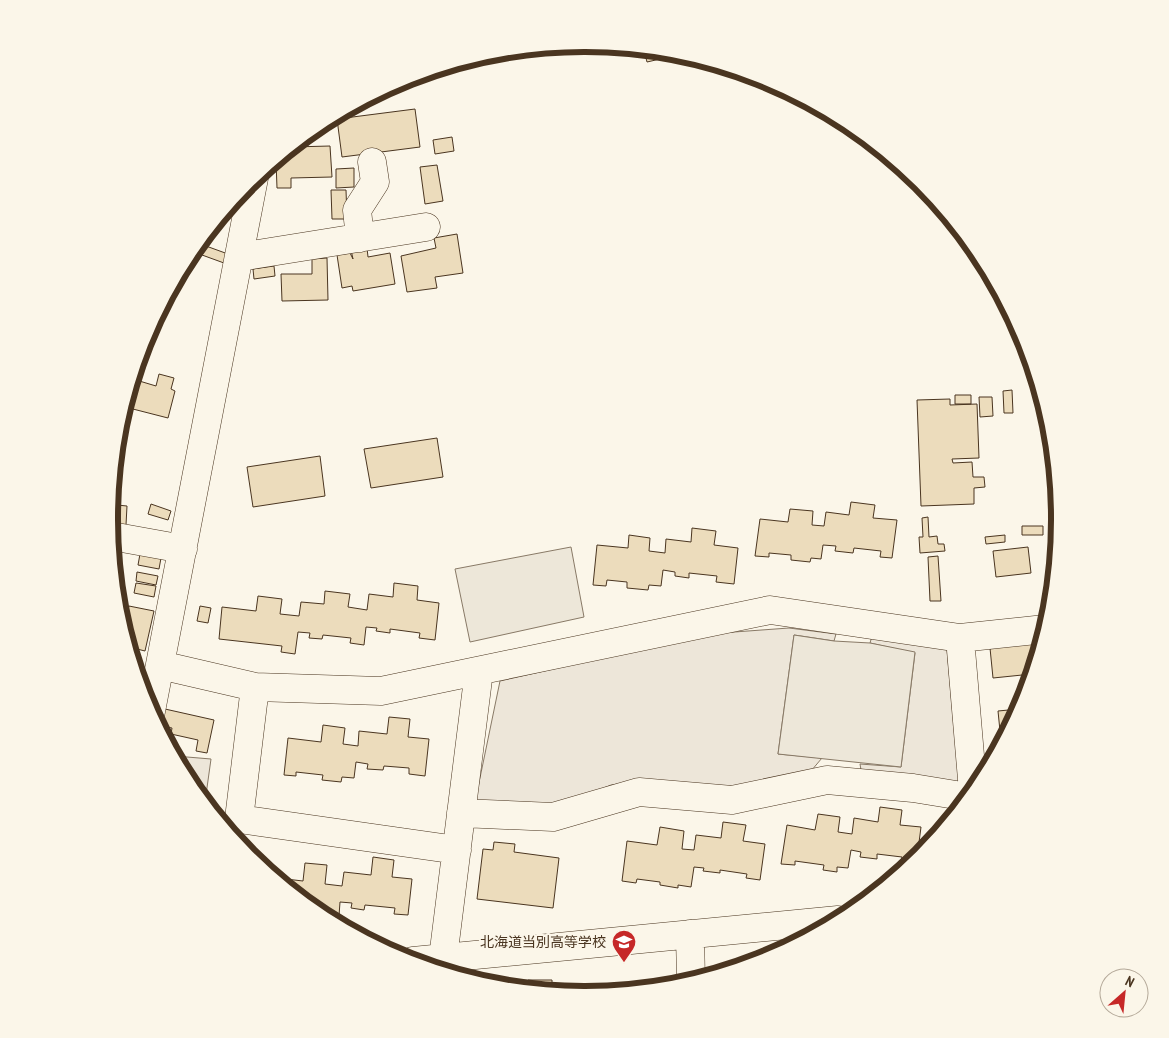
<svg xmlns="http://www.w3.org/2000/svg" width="1169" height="1038" viewBox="0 0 1169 1038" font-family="'PT Sans Narrow','Noto Sans JP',sans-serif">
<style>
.green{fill:#ede6d9;stroke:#887966}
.parking{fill:#ede7d9;stroke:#887966}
.building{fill:#ecdcbc;stroke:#4a3520}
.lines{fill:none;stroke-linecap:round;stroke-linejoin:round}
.minor-casing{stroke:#4a3520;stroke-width:29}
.minor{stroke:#fbf6e9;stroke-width:28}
.labels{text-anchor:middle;stroke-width:4;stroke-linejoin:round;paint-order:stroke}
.poi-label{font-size:14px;fill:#4a3520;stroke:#fbf6e9;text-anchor:end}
.rim{fill:none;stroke:#4a3520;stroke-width:6}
</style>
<rect width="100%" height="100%" fill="#fbf6e9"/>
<path class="green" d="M789 628 836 634 834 641 794 635 778 754 822 758 811 771 745 786H712L648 780 611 785 570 802 525 809 475 802 500 681 707 634Z
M872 636 947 649 959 783 861 770 860 764 901 767 915 653 870 643Z
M175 756 211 759 205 802 189 783Z"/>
<path class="parking" d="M571 547 584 617 470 642 455 569Z
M794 635 834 641 870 643 915 652 901 767 778 754Z"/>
<path class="building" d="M644 50 659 51 660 59 647 62Z
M415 109 420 147 342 157 337 119Z
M452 137 454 151 435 154 433 140Z
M330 146 332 177 291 178V188H277L276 161 292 147Z
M437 165 443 201 425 204 420 167Z
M354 168V187L336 188V169Z
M331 190H346L347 219H332Z
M231 204 229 218 221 216Z
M457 234 463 273 435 277 437 288 407 292 401 256 436 248 434 238Z
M206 246 228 254 224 263 202 255Z
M367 248 368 257 390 253 395 284 353 291 352 286 342 288 337 255 350 253 353 259 351 250Z
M327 258 328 300 282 301 281 274H312V259Z
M274 266 275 276 254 279 253 269Z
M159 374 174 378 171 389 175 391 168 418 129 408 136 380 156 386Z
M1012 390 1013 413H1004L1003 391Z
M955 395H971V404H955Z
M979 397H992L993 416 980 417Z
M950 399V405L977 404 979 458 952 459 953 463 972 462 973 477H984L985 487 974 488V504L921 506 917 400Z
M437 438 443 477 371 488 364 449Z
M320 456 325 496 253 507 247 467Z
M851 502 875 505 873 518 897 520 892 558 880 557 881 551 854 548 853 553 835 551 836 546 823 545 821 559 811 558 810 562 791 560V555L769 553V557L755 556 760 519 788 522 790 509 813 511 812 525 824 526 826 512 849 515Z
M151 504 171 511 168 520 148 514Z
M117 505 127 506 126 525 116 524Z
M928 517 929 537 937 536 938 544H944L945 551 920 553 919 537H923L922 518Z
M1022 526H1043V535H1022Z
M692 528 716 531 714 545 738 548 734 584 716 582 717 576 689 573V578L675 576V572L663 570 661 586 649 585 648 590 627 588V582L607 580 606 586 593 585 597 545 628 548 629 535 650 538 649 551 665 553 666 539 691 542Z
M1005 535V542L986 544 985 537Z
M1028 547 1031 573 996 577 993 551Z
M140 554 161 558 159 569 138 565Z
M938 556 941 601H930L928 557Z
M137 572 158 576 156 585 136 581Z
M136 583 156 586 154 597 134 593Z
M394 583 418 586 417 600 439 603 435 640 419 638 420 633 390 629V633L376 631 377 628 366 627 364 645 350 643 351 638 323 635 322 639 309 638 310 633 298 632 295 654 281 652 282 646 219 639 222 607 256 611 258 596 282 599 280 614 299 616 301 602 324 604 325 591 350 594 348 607 367 610 369 594 393 597Z
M129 606 154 611 145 651 129 647 123 628Z
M200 606 211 608 208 623 197 621Z
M1041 643 1032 674 993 678 990 648Z
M165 709 214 720 207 753 196 751 198 740 171 734 172 728 161 726Z
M1019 709 1002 741H1001L998 711Z
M389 717 410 719 408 737 429 739 425 776 409 774V768L384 766 383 770 367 769 368 764 356 762 354 778 342 777 341 782 322 780 323 775 296 772V776L284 775 288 738 321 742 323 725 345 728 343 744 358 746 359 731 387 734Z
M880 807 902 810 900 825 921 827 917 858 910 863 901 862 902 857 877 854V859L860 857 861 852 851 850 848 868 837 867V872L823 870 824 865 795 861V865L781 864 787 825 815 830 818 814 840 817 838 832 852 834 854 818 878 822Z
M723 822 746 825 743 841 765 844 760 880 746 878 747 874 720 870V873L703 871 704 868 694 867 691 887 678 885V888L660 885V882L637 879 636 883 622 881 627 841 657 845 660 827 684 831 682 849 694 850 696 835 721 838Z
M494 842 515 844 514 852 559 858 553 908 477 899 483 849 493 850Z
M373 857 394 860 392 877 412 879 408 915 394 914 395 908 365 905 364 910 351 908 352 903 340 902 339 916 320 914 277 878 303 881 305 863 327 865 325 884 342 886 344 872 371 875Z
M528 980H552V991L528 989Z
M490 982H511V987L492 985Z
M580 985H656V987L584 994H580Z"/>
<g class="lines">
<defs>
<path id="minor" d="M360 238 357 210 375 182 372 162
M239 257 426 227
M111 536 183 549
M160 665 255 687 381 691 770 610 960 638
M255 687 239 819 457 850
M151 711 254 178
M973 791 960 638 1045 629
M461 813 553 817 639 792 732 800 827 780 913 788 968 797
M690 934 691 981
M443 958 479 671
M413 961 838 920"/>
</defs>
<use href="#minor" class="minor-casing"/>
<use href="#minor" class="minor"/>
</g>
<defs>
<symbol id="school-pin" viewBox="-11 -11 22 30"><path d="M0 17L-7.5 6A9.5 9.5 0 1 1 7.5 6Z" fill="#c62828" stroke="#fbf6e9"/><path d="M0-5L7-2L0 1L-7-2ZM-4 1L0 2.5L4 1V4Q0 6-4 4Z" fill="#fff"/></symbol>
</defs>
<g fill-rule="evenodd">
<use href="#school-pin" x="610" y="928" width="28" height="38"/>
</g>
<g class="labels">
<g class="poi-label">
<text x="606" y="947">北海道当別高等学校</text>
</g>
</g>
<path d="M0 0H1169V1038H0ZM584 52H585A466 466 0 0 1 1051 518V520A466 466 0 0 1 585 986H584A466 466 0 0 1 118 520V518A466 466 0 0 1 584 52Z" fill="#fbf6e9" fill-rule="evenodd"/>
<path class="rim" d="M584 52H585A466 466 0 0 1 1051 518V520A466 466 0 0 1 585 986H584A466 466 0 0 1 118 520V518A466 466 0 0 1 584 52Z"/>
<g transform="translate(1124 993) rotate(27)"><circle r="24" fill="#fbf6e9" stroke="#b4a999"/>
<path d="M0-4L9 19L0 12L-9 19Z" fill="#c62828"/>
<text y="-8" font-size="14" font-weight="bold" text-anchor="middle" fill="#4a3520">N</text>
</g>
</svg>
